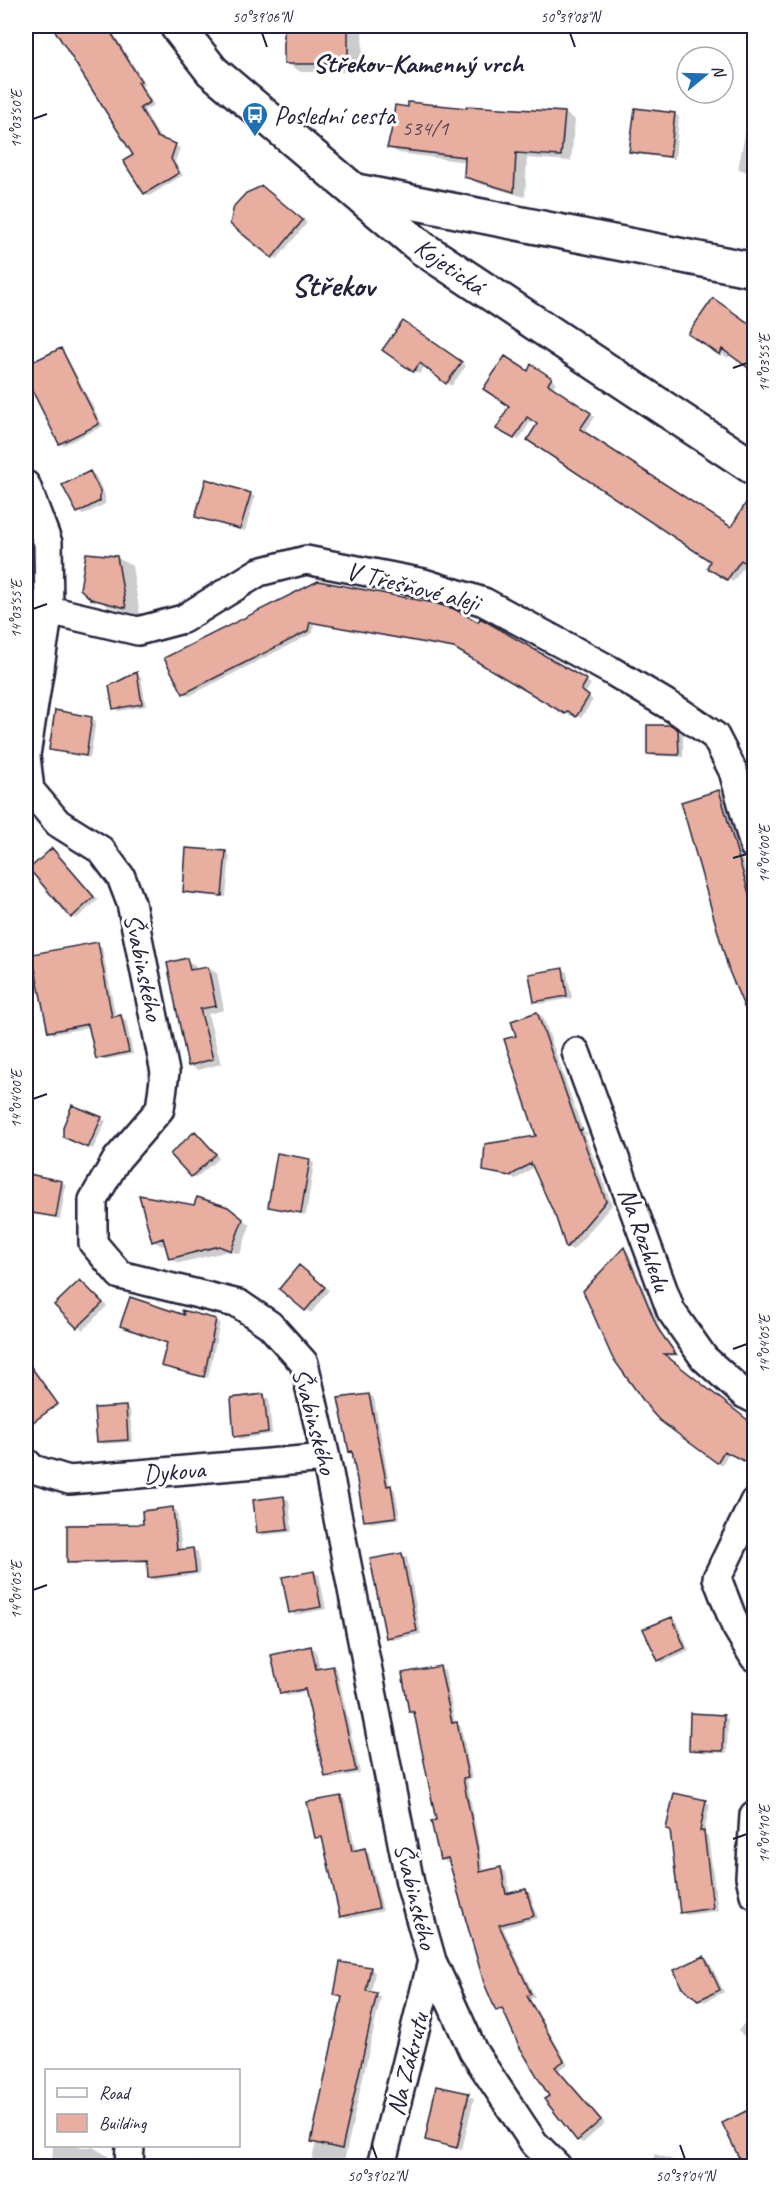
<svg xmlns="http://www.w3.org/2000/svg" width="780" height="2192" viewBox="0 0 780 2192" font-family="Caveat,sans-serif">
<style>
.shadow{fill:#0003}
.building{fill:#e8afa0;stroke:#22223b;stroke-width:1.5}
.lines{fill:none;stroke-linecap:round;stroke-linejoin:round}
.minor-casing{stroke:#22223b;stroke-width:32}
.tertiary-casing{stroke:#22223b;stroke-width:38}
.minor{stroke:#fff;stroke-width:27}
.tertiary{stroke:#fff;stroke-width:33}
.ticks{fill:none;stroke:#22223b;stroke-width:2}
.labels{text-anchor:middle;stroke-width:6;stroke-linejoin:round;paint-order:stroke}
.number-label{font-size:22px;fill:#544554}
.poi-label{font-size:26px;fill:#22223b;stroke:#fff;text-anchor:start}
.street-label{font-size:26px;fill:#22223b;stroke:#fff}
.neighbourhood-label{font-size:27px;font-weight:bold;fill:#22223b;stroke:#fff}
.district-label{font-size:32px;font-weight:bold;fill:#22223b;stroke:#fff}
.neatline{fill:none;stroke:#22223b;stroke-width:2}
.ticks-label{font-size:15px;text-anchor:middle;fill:#22223b}
</style>
<rect width="100%" height="100%" fill="#fff"/>
<filter id="ink" filterUnits="userSpaceOnUse"><feTurbulence type="fractalNoise" baseFrequency=".0167" numOctaves="2"/><feDisplacementMap in="SourceGraphic" scale="12" xChannelSelector="R" yChannelSelector="G"/><feConvolveMatrix kernelMatrix="1 2 1 2 8 2 1 2 1" color-interpolation-filters="sRGB"/></filter>
<g filter="url(#ink)">
<path class="shadow" d="M54 26H109L145 84 142 85 154 105 144 110 161 140 180 148 175 162 183 175 149 196 145 193 135 156Z
M286 26H362L363 72H301L286 63Z
M468 110 565 113 575 120 571 161 527 158 525 197 477 183 466 176V162L399 153 388 147Z
M675 114 679 117 675 159 636 154 631 151Z
M746 129 754 131V174L738 169Z
M262 187 307 223 277 259 272 256Z
M722 305 754 328V370L731 353 728 358 690 334Z
M408 325 466 366 451 386 425 366 419 374 384 350Z
M26 342 35 362 61 350 65 353 103 426 64 445 60 443 26 375Z
M537 369 556 382 552 388 595 417 584 433 731 529 741 515 754 523V567L747 562 733 582 709 568 712 560 532 419 519 440 498 428 528 373Z
M90 472 95 475 105 495V504L83 515 78 512Z
M250 494 255 497 245 531 201 519Z
M116 557 132 566 140 615 108 606 92 597Z
M319 583 478 624 481 620 591 684 585 694 593 700 581 718 573 713 571 716 460 650 314 624 313 633 189 696 184 693 166 659Z
M137 674 141 677 146 706 119 711 115 708Z
M91 718 96 721 90 758 55 752 50 749Z
M671 727 683 734V757L653 756 648 753Z
M719 791 724 795 754 898V1032L743 1007 683 803Z
M52 850 57 853 98 900 76 919 72 916Z
M226 853 230 855 226 897 189 894 184 892Z
M97 944 102 947 116 1018 121 1017 126 1020 133 1054 103 1060 98 1058 90 1027 54 1034 49 1031Z
M186 960 195 965 197 970 208 968 217 973 224 1010 208 1014 221 1064 198 1070 189 1065Z
M562 969 567 972 572 998 540 1004 535 1001Z
M537 1013 543 1017 583 1131 588 1133 585 1135 612 1205 573 1250 567 1247 557 1218 534 1167 516 1179 490 1173 484 1170 538 1137 518 1037Z
M101 1118 106 1121 93 1149 69 1139Z
M195 1133 219 1158 196 1178 191 1176Z
M309 1161 314 1163 306 1215 274 1209 270 1206Z
M30 1176 61 1182 66 1185 60 1219 26 1211Z
M236 1214 250 1225 240 1254 229 1251 179 1263 170 1258 167 1244 162 1246 153 1241Z
M624 1249 628 1251 662 1333 679 1356H663L754 1426V1465L729 1452 722 1465 660 1419Z
M304 1270 329 1290 311 1313 306 1310Z
M80 1281 107 1306 83 1330 56 1305Z
M747 1316H754V1356L747 1354Z
M186 1317 216 1321 220 1323 208 1378 163 1365Z
M369 1395 374 1398 390 1487 395 1490 400 1519 370 1523 365 1520 354 1453 350 1451Z
M264 1396 269 1399 272 1434 240 1439 236 1436Z
M125 1408 130 1410 132 1442 103 1444 98 1441Z
M284 1498 289 1500 292 1532 263 1535 259 1532Z
M172 1509 177 1511 182 1551 193 1549 198 1552 200 1574 154 1580 150 1577 148 1562 73 1564 68 1562 145 1526Z
M402 1554 407 1557 421 1634 392 1640 387 1637Z
M314 1572 319 1575 326 1609 295 1615 290 1612Z
M672 1618 677 1621 689 1651 663 1663 659 1660Z
M311 1648 316 1650 320 1670 333 1667 337 1670 360 1773 331 1779 326 1776 307 1691 287 1696 282 1693Z
M440 1668 445 1671 455 1723 461 1727 472 1779 467 1780 484 1873 501 1869 506 1872 510 1895 525 1890 530 1893 538 1918 503 1928 535 1997 530 1999 568 2064 559 2070 605 2123 583 2143 578 2140 546 2099 551 2096 505 2011 502 2012 497 2009 450 1861 446 1862 441 1859 438 1821 417 1715 411 1712Z
M723 1716 728 1719 727 1753 695 1752 690 1749Z
M341 1797 345 1800 356 1852 364 1850 369 1853 383 1911 347 1919 342 1916 324 1839 316 1837Z
M705 1801 710 1804 704 1833 708 1836 718 1911 686 1915 681 1912Z
M704 1958 709 1961 724 1992 704 2002 699 1999Z
M371 1969 375 1972 371 1993 381 1997 343 2166H310L316 2143 313 2141 343 1998 335 1995Z
M754 2010V2045L738 2031Z
M438 2088 474 2098 462 2149 426 2140Z
M754 2122V2166H745L727 2129Z
M53 2146 93 2147 108 2156 107 2166H52Z
M655 2154 682 2163 686 2166H650Z
M174 2161 205 2162 210 2166H174Z"/>
<path class="building" d="M52 26H107L141 81 138 82 150 102 140 108 157 137 176 144 171 159 179 173 144 194 123 161 133 155Z
M284 26H348V64H284Z
M408 102 467 108V106L565 112 561 156 516 153 514 192 464 177 465 157 387 148 392 128 395 105 408 107Z
M635 108 675 113 670 157 629 152Z
M262 186 303 220 272 258 230 224 234 206 246 193Z
M713 298 754 327V372L722 349 720 355 688 334Z
M403 321 462 362 446 384 420 363 413 372 382 350Z
M61 348 99 424 59 444 26 378V365Z
M505 356 528 371 531 364 552 378 548 384 591 413 580 429 731 527 754 490V569L741 560 727 580 707 568 710 561 527 440 537 424 527 417 514 439 496 429 509 406 483 389Z
M90 471 100 491V501L77 513 62 485Z
M206 479 251 493 240 529 195 517Z
M86 553 117 556 126 608 91 599 80 589Z
M318 581 434 603 454 609 478 622 480 618 587 680 581 690 589 696 576 717 568 711 565 714 454 648 310 622 308 631 183 694 164 658Z
M137 672 142 704 113 709 109 686Z
M55 710 92 717 86 756 49 750Z
M647 725H671L678 730 679 755 647 754Z
M719 790 754 911V1030L729 971 681 802Z
M52 848 94 897 71 918 29 869Z
M186 848 226 851 222 896 183 892Z
M98 942 112 1017 121 1015 129 1052 96 1059 88 1024 48 1032 32 954Z
M187 958 190 970 208 967 216 1006 200 1009 213 1059 188 1066 167 963Z
M563 968 567 996 534 1002 529 974Z
M537 1012 579 1130 583 1129 580 1131 606 1201 566 1248 556 1218 531 1163 510 1176 483 1171 485 1144 536 1136 504 1039 516 1036 511 1021Z
M72 1105 102 1117 88 1148 63 1137V1127Z
M195 1131 216 1154 191 1177 170 1154Z
M277 1153 310 1159 301 1213 268 1207Z
M29 1174 62 1181 56 1217 26 1212Z
M139 1195 194 1205 197 1197 228 1207 243 1219 231 1251 219 1246 169 1259 163 1238 152 1242Z
M624 1247 658 1329 676 1354H664L754 1425V1466L724 1451 717 1463 659 1420 650 1410 612 1357 583 1291Z
M299 1265 325 1287 305 1311 279 1289Z
M80 1280 103 1303 77 1328 54 1305Z
M130 1297 184 1315 182 1310 216 1319 204 1377 161 1366 167 1343 120 1326Z
M26 1360 58 1404 26 1427Z
M264 1394 268 1432 234 1437 231 1398Z
M369 1394 387 1486 391 1485 396 1517 364 1521 352 1451 349 1452 338 1398Z
M126 1406 128 1440 97 1442 94 1408Z
M284 1496 288 1530 257 1533 253 1500Z
M173 1507 177 1550 193 1548 196 1572 148 1578 147 1560 67 1563V1525L143 1524 142 1511Z
M402 1553 417 1631 386 1638 370 1559Z
M314 1571 321 1607 289 1613 282 1577Z
M672 1617 685 1648 658 1661 643 1629Z
M311 1646 316 1669 333 1666 356 1771 325 1777 305 1689 280 1694 271 1655Z
M440 1666 452 1723 457 1722 468 1777 463 1778 478 1852 480 1872 501 1867 506 1894 526 1889 534 1916 499 1925 531 1994 527 1996 564 2061 555 2067 601 2120 577 2141 544 2099 549 2096 519 2046 502 2008 496 2011 484 1983 448 1858 440 1860 431 1821 436 1820 414 1712H409L402 1673Z
M690 1713 724 1715 723 1751 689 1750Z
M674 1793 706 1800 700 1831H704L713 1908 680 1913 670 1830 666 1829Z
M341 1796 352 1851 365 1848 379 1908 340 1917 322 1837 315 1838 307 1802Z
M704 1956 720 1990 698 2000 681 1986 674 1970Z
M340 1962 371 1967 366 1991 377 1993 342 2149 311 2142 342 1997 334 1995Z
M436 2086 469 2093 457 2148 425 2140Z
M754 2107V2166H743L722 2123Z"/>
<g class="lines">
<defs>
<path id="minor" d="M26 485 48 543 49 610 26 755
M49 610 138 631 183 619 259 572 306 560 424 583 484 602 610 670 680 712 715 736 733 771 754 846
M26 756 30 790 58 823 101 850 121 877 131 903 165 1072 160 1109 117 1159 93 1200V1243L120 1275 239 1304 270 1325 304 1363 326 1458 410 1883 432 1961 473 2051 534 2143 557 2166
M576 1052 671 1311 704 1358 744 1394 754 1399
M26 1462 33 1469 69 1480 326 1458
M754 1502 717 1578 735 1625 754 1657
M754 1815 750 1877 754 1894
M129 2166 130 2146
M381 2166 432 1961"/>
<path id="tertiary" d="M177 26 212 71 422 248 754 468
M356 191 754 270"/>
</defs>
<use href="#minor" class="minor-casing"/>
<use href="#tertiary" class="tertiary-casing"/>
<use href="#minor" class="minor"/>
<use href="#tertiary" class="tertiary"/>
</g>
</g>
<path class="ticks" d="M262 33 267 47M570 33 575 47M33 119 47 114M733 368 747 363M33 609 47 604M733 858 747 854M33 1099 47 1094M733 1349 747 1344M33 1590 47 1585M733 1839 747 1834M372 2145 377 2159M680 2145 685 2159"/>
<defs>
<symbol id="bus-pin" viewBox="-11 -11 22 30"><path d="M0 17L-7.5 6A9.5 9.5 0 1 1 7.5 6Z" fill="#1f6fb2" stroke="#fff"/><path d="M-5-6H5V4H4V6H2V4H-2V6H-4V4H-5ZM-3.5-4V0h7V-4ZM-3.5 1.2v1.5H-2V1.2ZM2 1.2v1.5H3.5V1.2Z" fill="#fff"/></symbol>
</defs>
<g fill-rule="evenodd">
<use href="#bus-pin" x="240" y="100" width="30" height="40"/>
</g>
<g class="labels">
<g class="number-label">
<text x="425" y="135">534/1</text>
</g>
<g class="poi-label">
<text x="274" y="124">Poslední cesta</text>
</g>
<g class="street-label">
<text transform="translate(450 266) rotate(35)" y="9">Kojetická</text>
<text transform="translate(413 586) rotate(14)" y="9">V Třešňové aleji</text>
<text transform="translate(144 967) rotate(78)" y="9">Švabinského</text>
<text transform="translate(645 1239) rotate(70)" y="9">Na Rozhledu</text>
<text transform="translate(315 1421) rotate(75)" y="9">Švabinského</text>
<text transform="translate(174 1471) rotate(-5)" y="9">Dykova</text>
<text transform="translate(416 1896) rotate(76)" y="9">Švabinského</text>
<text transform="translate(407 2064) rotate(-76)" y="9">Na Zákrutu</text>
</g>
<g class="neighbourhood-label">
<text x="418" y="72">Střekov-Kamenný vrch</text>
</g>
<g class="district-label">
<text x="333" y="296">Střekov</text>
</g>
</g>
<rect width="780" height="2192" fill="none" stroke="#fff" stroke-width="66"/>
<rect x="45" y="2069" width="195" height="78" fill="#ffffff" stroke="#a7a7b1" stroke-width="1.5"/>
<rect x="57" y="2088" width="30" height="9" fill="#ffffff" stroke="#a7a7b1" stroke-width="1.5"/>
<text x="99" y="2099" font-size="18" fill="#22223b">Road</text>
<rect x="57" y="2114" width="30" height="18" fill="#e8afa0" stroke="#a7a7b1" stroke-width="1.5"/>
<text x="99" y="2129" font-size="18" fill="#22223b">Building</text>
<g transform="translate(705 75) rotate(71)"><circle r="28" fill="#ffffff" stroke="#a7a7b1" stroke-width="1.5"/>
<path d="M0-4.5L10 22L0 15L-10 22Z" fill="#1f6fb2"/>
<text y="-9" font-size="16" font-weight="bold" text-anchor="middle" fill="#22223b">N</text>
</g>
<rect x="33" y="33" width="714" height="2126" class="neatline"/>
<g class="ticks-label">
<text x="262" y="22">50°39'06"N</text>
<text x="570" y="22">50°39'08"N</text>
<text transform="translate(16 119) rotate(-90)" y="5">14°03'50"E</text>
<text transform="translate(764 363) rotate(-90)" y="5">14°03'55"E</text>
<text transform="translate(16 609) rotate(-90)" y="5">14°03'55"E</text>
<text transform="translate(764 854) rotate(-90)" y="5">14°04'00"E</text>
<text transform="translate(16 1099) rotate(-90)" y="5">14°04'00"E</text>
<text transform="translate(764 1344) rotate(-90)" y="5">14°04'05"E</text>
<text transform="translate(16 1590) rotate(-90)" y="5">14°04'05"E</text>
<text transform="translate(764 1834) rotate(-90)" y="5">14°04'10"E</text>
<text x="377" y="2181">50°39'02"N</text>
<text x="685" y="2181">50°39'04"N</text>
</g>
</svg>
